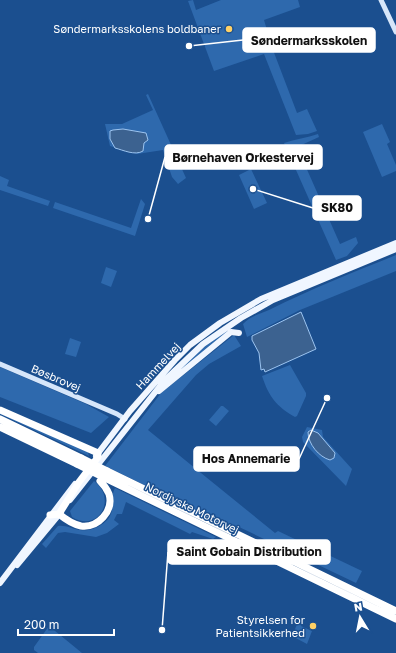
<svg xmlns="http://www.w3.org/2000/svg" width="396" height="653" viewBox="0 0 396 653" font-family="'Golos Text',sans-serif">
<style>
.green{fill:#2e69ad;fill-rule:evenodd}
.water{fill:#3c6290;stroke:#9cc4f0}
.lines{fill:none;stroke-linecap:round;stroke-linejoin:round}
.secondary{stroke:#d6e6fa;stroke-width:5}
.primary{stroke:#f0f6ff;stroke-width:6}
.highway{stroke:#fff;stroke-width:7}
.highway-bridge{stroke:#fff;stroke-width:7}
.poi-dot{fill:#ffd166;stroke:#1b4f8f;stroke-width:1.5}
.labels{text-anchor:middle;stroke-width:3;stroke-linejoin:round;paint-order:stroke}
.poi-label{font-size:11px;fill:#fff;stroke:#1b4f8f;text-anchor:end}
.street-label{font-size:11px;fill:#fff;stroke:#1b4f8f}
.leader{fill:none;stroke:#fff;stroke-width:1.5}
.callout-dot{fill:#fff;stroke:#1b4f8f;stroke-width:1.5}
.callout{fill:#fff;stroke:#fff;stroke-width:1.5}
.callout-label{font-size:12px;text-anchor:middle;font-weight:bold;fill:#111}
</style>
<rect width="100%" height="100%" fill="#1b4f8f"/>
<path class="green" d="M193 0 196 10 221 0H298L300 7 264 20 273 50 297 113 307 109 317 131 308 134 296 135 264 54 214 71 188 1Z
M148 94 186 178 178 184 172 177 163 150 137 154 110 146 105 124H122L153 110 146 95Z
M382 124 390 142 387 144 396 165V171L382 177 363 132Z
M318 134 319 137 297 147 340 244 356 237 358 243 347 256 336 260 284 143C295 139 307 138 318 134Z
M251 169 267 203 254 209 239 175Z
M0 176 9 180 7 186 50 201 48 206 0 190Z
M141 199 145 204 135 236 53 208 55 202 131 228Z
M396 255V271L300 310 247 337 243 324C250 316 260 314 269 310 311 289 354 272 396 255Z
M106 267 117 271 111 287 101 283Z
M231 328V330L175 376 174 374 210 342Z
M234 335 241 346 209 364 196 375 148 430 275 533 278 531 362 571 356 583 237 526 225 524 105 466 161 393Z
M70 338 81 342 76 357 65 354Z
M290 365 306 393V396L297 416 295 417C276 406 269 397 262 376Z
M0 367 86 404 109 417 91 433 0 397Z
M221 406H223L229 411 216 426 209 420Z
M0 412 87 449 89 456 0 414Z
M307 427 322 430 323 437 352 469 346 486 303 442 302 437ZM309 439 328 446 335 453V457L329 460C319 456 314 448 309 439Z
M94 481C118 499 98 533 72 517L70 511Z
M115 488 216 537 213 539 192 532 190 534 126 502 122 514H117L114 520 119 524 107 533 96 537 65 532 58 533 46 548 42 544 58 526C66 525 72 529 80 530 93 532 110 523 112 510 114 503 111 494 115 488Z
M298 622 302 624 301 626 312 631 307 644 292 636Z
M49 626 82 653H38L34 650V647Z"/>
<path class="water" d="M123 129 146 133 148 140 144 143 143 151C135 156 123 150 115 148L110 139V131L113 130Z
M301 312 316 349 265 372 264 369 261 370 259 353 252 340V336Z
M311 430 318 433 335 453 334 458 330 460C319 457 308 444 308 432Z"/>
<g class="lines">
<path class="secondary" d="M381 0 396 32
M0 364 117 414 125 419"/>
<path class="primary" d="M159 391 231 332 239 333
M96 456 130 411 175 360 190 345 220 323 261 299 396 243
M70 500 164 381 203 344 241 318 273 300 396 249
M17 565 61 512
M0 583 75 484"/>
<path class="highway" d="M0 410 98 453V457L79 482 59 514
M0 419 81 458
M0 427 77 464
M107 471 396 611
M103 477 396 619
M50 515 59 514C65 519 72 524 81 526 98 528 114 511 109 494 107 489 104 485 100 481"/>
<path class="highway-bridge" d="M81 458 107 471
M77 464 103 477"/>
</g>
<g class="poi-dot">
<circle cx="229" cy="29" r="4"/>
<circle cx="313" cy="626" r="4"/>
</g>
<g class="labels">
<g class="poi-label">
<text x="221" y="33">Søndermarksskolens boldbaner</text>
<text x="305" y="624">Styrelsen for<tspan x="305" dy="13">Patientsikkerhed</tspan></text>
</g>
<g class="street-label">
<text transform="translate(158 366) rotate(-47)" y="4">Hammelvej</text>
<text transform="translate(56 378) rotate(23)" y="4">Bøsbrovej</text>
<text transform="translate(192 508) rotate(26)" y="4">Nordjyske Motorvej</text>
</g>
</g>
<path class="leader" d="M189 46L243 40M148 219L165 157M253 189L313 208M327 398L299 459M162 630L168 552"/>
<g class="callout-dot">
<circle cx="189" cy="46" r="4"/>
<circle cx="148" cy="219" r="4"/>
<circle cx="253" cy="189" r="4"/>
<circle cx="327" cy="398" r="4"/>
<circle cx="162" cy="630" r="4"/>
</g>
<g class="callout">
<rect x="243" y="28" width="132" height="24" rx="4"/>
<rect x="165" y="145" width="157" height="24" rx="4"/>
<rect x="313" y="196" width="48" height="24" rx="4"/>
<rect x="194" y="447" width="105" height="24" rx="4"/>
<rect x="168" y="540" width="162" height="24" rx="4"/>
</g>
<g class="callout-label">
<text x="309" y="45">Søndermarksskolen</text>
<text x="243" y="162">Børnehaven Orkestervej</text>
<text x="337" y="212">SK80</text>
<text x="246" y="463">Hos Annemarie</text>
<text x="249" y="556">Saint Gobain Distribution</text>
</g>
<g transform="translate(360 617) rotate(350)" stroke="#1b4f8f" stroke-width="3" paint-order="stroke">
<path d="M0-3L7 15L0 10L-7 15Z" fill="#ffffff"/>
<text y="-6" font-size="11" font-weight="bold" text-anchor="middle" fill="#ffffff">N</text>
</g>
<path d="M18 629v6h96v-6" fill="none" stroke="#ffffff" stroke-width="2"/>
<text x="24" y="629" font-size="12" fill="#ffffff" stroke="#1b4f8f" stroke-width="3" paint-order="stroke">200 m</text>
</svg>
